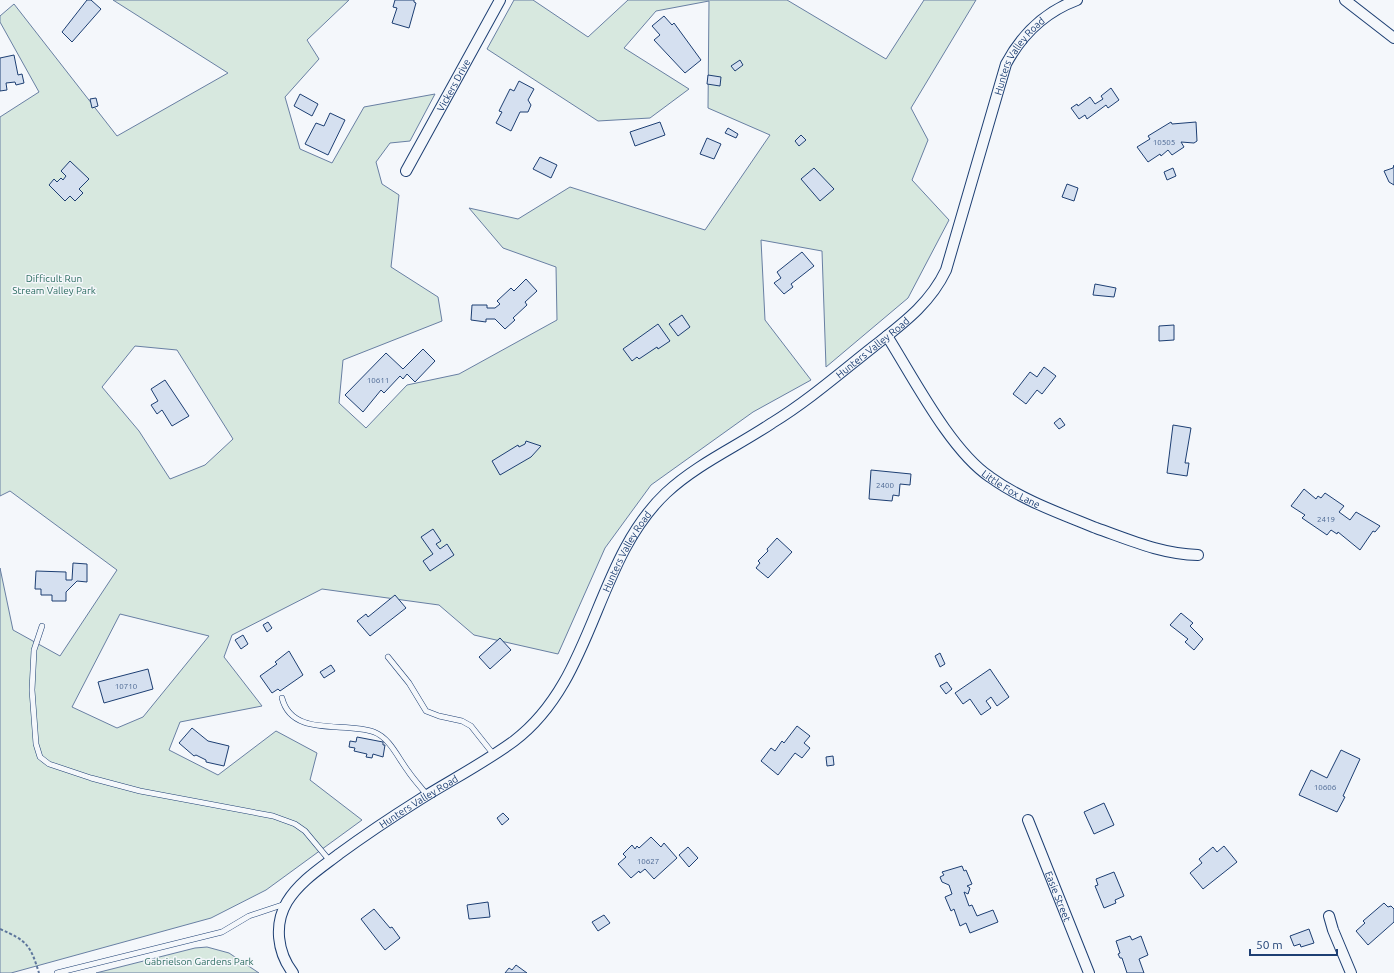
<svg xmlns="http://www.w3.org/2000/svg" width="1394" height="973" viewBox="0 0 1394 973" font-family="Ubuntu,sans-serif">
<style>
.green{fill:#d7e8df;stroke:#687fa3;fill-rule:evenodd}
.building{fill:#d5e0f0;stroke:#1d3f73}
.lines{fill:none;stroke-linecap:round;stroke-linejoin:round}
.service-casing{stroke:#1d3f73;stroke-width:6}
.minor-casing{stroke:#1d3f73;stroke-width:12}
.path{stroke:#5e769c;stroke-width:2;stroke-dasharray:3 2;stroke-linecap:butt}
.service{stroke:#f4f7fb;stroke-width:5}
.minor{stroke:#f4f7fb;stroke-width:10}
.labels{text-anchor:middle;stroke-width:3;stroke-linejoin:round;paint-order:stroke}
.number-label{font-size:8px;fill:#4b6792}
.street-label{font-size:10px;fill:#1d3f73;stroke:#f4f7fb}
.park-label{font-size:10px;fill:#2c6c60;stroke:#f4f7fb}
</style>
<rect width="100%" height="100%" fill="#f4f7fb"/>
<path class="green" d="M113 0H349L307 40 319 59 285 97 300 149 332 163 364 107 435 94 410 141 390 143 376 162 382 184 399 195 391 267 438 297 442 321 343 360 339 403 366 428 407 385 459 374 557 320 556 267 503 248 469 208 518 219 570 187 705 230 770 135 708 108 709 1 656 11 624 48 689 89 650 118 598 121 487 49 514 0H533L588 37 628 0H787L886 59 924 0H976L911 108 928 140 912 180 949 220 908 298 826 367 822 251 761 240 765 320 811 380 753 412 651 485 605 548 558 654 474 635 439 605 322 589 232 635 224 657 262 706 180 722 169 750 218 775 276 731 317 753 310 780 362 820 266 890 211 918 11 973H0V568L13 630 60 656 117 570 10 491 0 496V117L39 92 0 22V16L14 4 117 136 228 73ZM135 346 177 350 233 439 205 465 170 479 139 431 102 387ZM120 614 209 636 143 717 117 728 72 707Z
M207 947 229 953 259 973H96L195 948Z"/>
<path class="building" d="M87 0H91L101 9 72 42 62 32Z
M395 0H414V2L416 3 409 28 392 23 397 8 393 7Z
M664 16 672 25 674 23 701 60 685 73 654 40 660 35 652 26Z
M14 55 18 75 22 74 24 83 16 85 15 82 6 83 7 90 0 91V58Z
M740 60 743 65 735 71 731 66Z
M708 75 721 77 720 86 707 84Z
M519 81 534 89 528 100 531 105 528 112H520L511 131 496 123 502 112 499 111 510 89 514 91Z
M1111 88 1119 100 1108 108 1106 105 1087 119 1085 115 1079 119 1071 108 1077 104 1078 106 1090 97 1095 104 1103 99 1101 96Z
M300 94 318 104 312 116 294 106Z
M96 98 98 106 92 108 90 99Z
M330 113 345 120 328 155 305 144 316 123 324 126Z
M660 122 665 135 635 146 630 132Z
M1171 122 1172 124 1196 122 1197 141 1194 143 1181 142 1184 147 1172 155 1168 150 1161 156 1160 154 1148 162 1137 147 1150 139 1148 136Z
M728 128 738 134 736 138 725 133Z
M801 135 806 140 799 146 795 141Z
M707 138 721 144 714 159 700 154Z
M540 157 557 165 551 178 533 169Z
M70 161 89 179 79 189 83 193 75 201 70 196 65 201 49 185 54 179 57 182 61 178 63 180 66 176 61 171Z
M1394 165V185L1389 182 1384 171 1393 168Z
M814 168 834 189 820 201 801 179Z
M1173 168 1176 176 1167 180 1164 172Z
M1067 184 1078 188 1074 201 1062 197Z
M802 252 814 266 791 284 793 287 784 294 774 283 781 278 777 272Z
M526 279 537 291 525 302 527 305 513 318 515 320 505 329 495 319H486V322L471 320 472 305H487V308H495L500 304 497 301 511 288 514 291Z
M1095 284 1116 288 1114 297 1093 295Z
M682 315 690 327 678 336 669 324Z
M658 324 670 341 658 349 657 347 639 359 637 357 632 361 623 349Z
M1174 325V340L1159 341V326Z
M423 349 435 361 415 382 407 374 403 379 400 376 384 393 381 390 363 412 345 395 386 353 403 369Z
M1044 367 1056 376 1042 394 1037 390 1026 404 1013 394 1030 372 1037 377Z
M165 380 189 416 172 426 162 410 157 414 151 405 158 401 151 389Z
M1060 418 1065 425 1059 429 1054 423Z
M1173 425 1191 428 1185 463H1189L1187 476 1167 473Z
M526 441 541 446 531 457 500 475 492 461 518 445 519 447 525 444Z
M871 470 911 474 910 485 900 484 899 496 893 495 892 501 869 499Z
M1304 489 1316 499 1318 496 1321 498 1325 493 1344 506 1339 512 1350 520 1356 512 1380 526 1375 532 1373 531 1360 550 1338 532 1337 534 1331 530 1327 535 1302 518 1305 515 1291 506Z
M433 529 441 541 436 544 440 549 447 544 454 555 430 571 423 561 433 554 421 537Z
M777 538 792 552 768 578 756 568 760 563 758 561 768 551 767 549Z
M73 563 87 564V582L77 581 66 592V601H52V595H41V589H35L36 571 66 572V580H72Z
M395 595 406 608 370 636 357 621 366 614 368 617Z
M1181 613 1193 623 1190 626 1203 639 1194 650 1185 642 1188 639 1170 625Z
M268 622 272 628 267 632 263 625Z
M243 635 248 644 241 649 235 640Z
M500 638 511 650 490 669 479 657Z
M289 651 303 675 280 691 278 689 272 693 260 676 277 664 275 662Z
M940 653 945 664 940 667 935 656Z
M331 665 335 671 324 678 320 672Z
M148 669 153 689 104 703 98 682Z
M990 669 1009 697 997 706 991 697 986 701 991 708 981 715 970 699 963 704 955 693Z
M947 682 952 689 946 694 940 686Z
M797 726 810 736 804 743 810 748 802 758 795 753 778 775 761 761 771 748 775 751 782 741 784 743Z
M192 728 208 741 229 746 224 766 206 762V760L196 755 194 756 179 743Z
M357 737 383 742V745H385L383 757 373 754 372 758 366 757 367 754 354 751 355 748 349 747 350 741 356 742Z
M1341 750 1360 759 1343 796 1345 797 1337 812 1299 795 1311 770 1327 778Z
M833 756 834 765 827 766 826 757Z
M1104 803 1114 825 1094 834 1084 812Z
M503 813 509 819 502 825 497 818Z
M651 837 661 847 664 843 677 858 654 879 645 869 640 873 639 871 631 878 618 864 626 857 623 854 632 845 635 849 637 846 639 848Z
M1224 846 1237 862 1203 889 1190 873 1202 863 1199 859 1213 847 1217 852Z
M688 847 698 858 689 867 679 855Z
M962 866 964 871 966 870 972 884 967 886 970 888 968 894 964 892 969 906 972 905 977 916 993 910 998 922 970 933 966 923 960 926 954 909 951 911 945 897 952 894 949 885 942 882 940 877 944 875 942 872Z
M1114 872 1124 896 1115 900 1116 903 1104 908 1095 886 1098 885 1096 879Z
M488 902 490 917 469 919 467 905Z
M1384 903 1388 907 1391 906 1394 909V922L1368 945 1356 931 1365 923 1363 921Z
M374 909 390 928 392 927 400 938 385 950 361 919Z
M604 915 610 923 598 931 592 922Z
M1309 929 1314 943 1301 947 1300 944 1294 946 1290 936Z
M1130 936 1132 940 1141 936 1148 955 1139 959 1144 973H1127L1122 958H1120L1118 954 1120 953 1116 941Z
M516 965 527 973H505L509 968 512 970Z"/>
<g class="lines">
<defs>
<path id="service" d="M42 626 34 650 32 690 36 744 40 757 49 764 91 778 140 791 273 816 295 824 305 831 330 861
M388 657 409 683 426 711 439 716 462 721 471 726 494 755
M282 698C292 738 345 721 374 732 390 738 398 758 408 771 414 780 421 787 427 795
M57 973 222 932 249 916 285 904"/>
<g id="minor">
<path d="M1345 0 1394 38"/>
<path id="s1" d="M406 171 500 0"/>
<path id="s2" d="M887 336C913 377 950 450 990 477 1022 500 1059 513 1096 528 1130 540 1161 554 1198 555"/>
<path id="s3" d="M1028 820 1089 973"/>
<path d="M1329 916 1333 930 1351 973"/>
<path id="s4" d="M293 973C277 952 274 924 287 902 300 881 321 868 339 854 365 835 392 817 419 800 451 780 484 763 514 741 595 680 594 561 666 493 697 464 738 446 772 423 808 401 840 373 873 347 902 324 930 304 946 270L1006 64C1022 34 1045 12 1077 0"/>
</g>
</defs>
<use href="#service" class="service-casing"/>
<use href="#minor" class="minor-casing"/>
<path class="path" d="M0 929C27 941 30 944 39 973"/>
<use href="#service" class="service"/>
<use href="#minor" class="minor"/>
</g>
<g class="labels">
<g class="number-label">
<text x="1164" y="145">10505</text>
<text x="378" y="383">10611</text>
<text x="885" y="488">2400</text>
<text x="1326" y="522">2419</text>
<text x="126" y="689">10710</text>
<text x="1325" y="790">10606</text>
<text x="648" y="864">10627</text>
</g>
<g class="street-label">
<text dy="4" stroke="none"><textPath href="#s4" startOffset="1238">Hunters Valley Road</textPath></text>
<text dy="4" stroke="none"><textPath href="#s1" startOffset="98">Vickers Drive</textPath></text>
<text dy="4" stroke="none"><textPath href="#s4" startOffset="902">Hunters Valley Road</textPath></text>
<text dy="4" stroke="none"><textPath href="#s2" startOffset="200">Little Fox Lane</textPath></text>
<text dy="4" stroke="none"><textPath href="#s4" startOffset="578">Hunters Valley Road</textPath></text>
<text dy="4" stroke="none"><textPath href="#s4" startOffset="242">Hunters Valley Road</textPath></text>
<text dy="4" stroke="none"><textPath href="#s3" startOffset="82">Easie Street</textPath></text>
</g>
<g class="park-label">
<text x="54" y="282">Difficult Run<tspan x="54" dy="12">Stream Valley Park</tspan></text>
<text x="199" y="965">Gabrielson Gardens Park</text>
</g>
</g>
<path d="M1250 949v6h87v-6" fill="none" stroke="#1d3f73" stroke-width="2"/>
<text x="1256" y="949" font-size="12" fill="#1d3f73" stroke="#f4f7fb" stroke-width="3" paint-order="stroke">50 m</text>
</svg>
